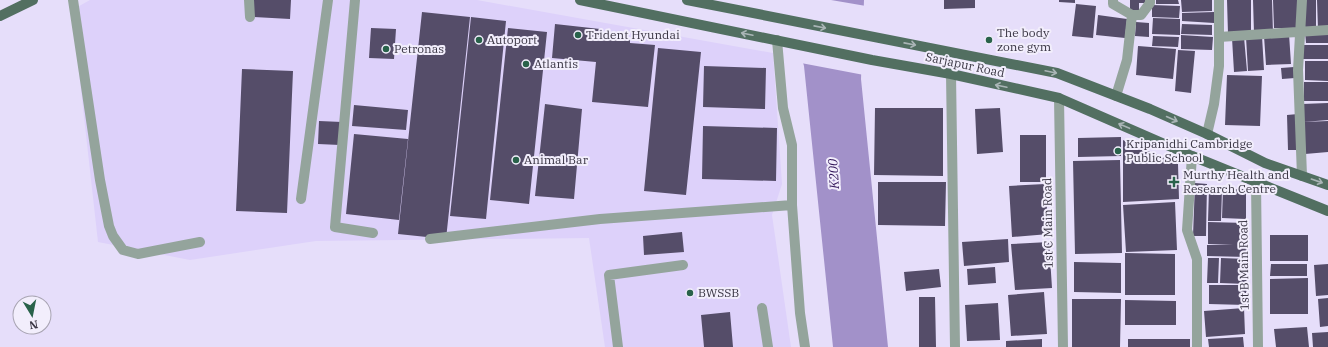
<svg xmlns="http://www.w3.org/2000/svg" width="1328" height="347" viewBox="0 0 1328 347" font-family="'IBM Plex Serif',serif">
<style>
.built{fill:#ddd1fa}
.water{fill:#a291c9}
.pier{fill:#e6defa}
.building{fill:#554d69}
.lines{fill:none;stroke-linecap:round;stroke-linejoin:round}
.minor{stroke:#94a49c;stroke-width:10}
.major{stroke:#526f61;stroke-width:10}
.oneway{stroke:#aab5b6}
.poi-dot{fill:#29624a;stroke:#f2eefc;stroke-width:1.5}
.labels{text-anchor:middle;stroke-width:4;stroke-linejoin:round;paint-order:stroke}
.poi-label{font-size:12px;fill:#3a3644;stroke:#f2eefc;text-anchor:start}
.street-label{font-size:12px;fill:#3a3644;stroke:#f2eefc}
.water-label{font-size:13px;font-style:italic;fill:#33175a;stroke:#f2eefc}
</style>
<rect width="100%" height="100%" fill="#e6defa"/>
<path class="built" d="M90 0H477L773 53 782 184 772 215 791 347H605L589 238 316 241 190 260 98 242 72 10Z"/>
<path class="water" d="M785 0H864L861 79 888 347H833L804 66Z"/>
<path class="pier" d="M783 0H831L866 6 864 75 801 63Z"/>
<path class="building" d="M254 0H291L290 19 254 17Z
M944 0H975V8L944 9Z
M1059 0H1075V3L1059 2Z
M1130 0H1147L1148 3H1139V10L1130 11Z
M1156 0H1178L1179 4H1156Z
M1181 0H1212V11L1182 12Z
M1227 0H1251V34H1228Z
M1253 0H1272L1273 33H1254Z
M1273 0H1298V28H1274Z
M1304 0H1316V28H1304Z
M1317 0H1328V28L1318 29Z
M1076 4 1096 6 1093 38 1072 36Z
M1152 5 1180 6 1179 18 1152 17Z
M422 12 470 17 446 239 398 234Z
M1214 12V23L1182 21V13Z
M1098 15 1127 19 1125 38 1096 35Z
M471 17 506 21 486 219 450 216Z
M1153 18 1180 19V35L1152 34Z
M1136 22 1149 23V37L1135 36Z
M555 24 600 29 599 36 630 39V43L655 45 648 107 592 102 596 62 552 58Z
M1182 24 1212 25V35L1181 34Z
M371 28 396 29 394 59 369 58Z
M508 28 547 32 529 204 490 200Z
M1305 31H1328V43H1306Z
M1289 34 1291 64 1266 65 1264 36Z
M1181 35 1213 37 1212 50 1181 49Z
M1153 36 1179 37 1178 47 1152 46Z
M1262 36 1264 70 1248 71 1246 37Z
M1244 37 1247 71 1234 72 1232 38Z
M1303 45H1328V59H1303Z
M1138 46 1176 49 1173 79 1136 75Z
M658 48 701 52 686 195 644 191Z
M1178 50 1195 51 1191 93 1175 91Z
M1305 61H1328V81L1305 80Z
M704 66 766 68 765 109 703 107Z
M1294 67 1295 78 1282 79 1281 68Z
M242 69 293 71 287 213 236 211Z
M1227 75 1262 76 1260 126 1225 125Z
M1304 82H1328V101H1304Z
M1328 103V120L1303 122 1302 104Z
M545 104 582 109 574 199 535 196Z
M354 105 408 110 406 130 352 126Z
M875 108H943V176L874 175Z
M1000 108 1003 152 977 154 975 109Z
M1298 114 1300 150H1288L1287 115Z
M319 121 342 122 340 145 318 144Z
M1328 121V152L1305 154 1303 122Z
M703 126 777 128 776 181 702 179Z
M354 134 408 139 399 220 346 214Z
M1020 135H1046V182H1020Z
M1121 137V156L1078 157V138Z
M1123 140 1178 164 1179 199 1123 202Z
M1120 160 1122 253 1075 254 1073 161Z
M878 182H946L945 226 878 225Z
M1195 183 1207 184 1206 236H1193Z
M1045 184 1049 234 1012 237 1009 186Z
M1209 189 1222 190 1221 221H1208Z
M1223 189H1246V219L1222 218Z
M1175 202 1177 250 1126 252 1123 205Z
M1208 222 1246 223 1247 257 1207 256V245H1233L1208 244Z
M682 232 684 252 644 255 643 236Z
M1270 235H1308V261H1270Z
M1008 239 1009 262 964 266 962 242Z
M1049 242 1052 288 1015 290 1011 244Z
M1125 253 1175 254V295H1125Z
M1208 258H1219L1218 283H1207Z
M1221 258 1247 259V284L1220 283Z
M1074 262 1121 263V293L1074 292Z
M1271 264H1307V276H1270Z
M1328 264V295L1316 296 1314 265Z
M995 267 996 283 968 285 967 269Z
M939 269 941 287 906 291 904 272Z
M1308 278V314H1270V279Z
M1209 285H1247L1246 305 1209 304Z
M1044 292 1047 334 1011 336 1008 295Z
M919 297H935L936 347H919Z
M1328 298V326L1320 327 1318 299Z
M1072 299H1121L1120 347H1072Z
M1125 300 1176 301V325H1125Z
M998 303 1000 340 967 341 965 305Z
M1244 308 1245 334 1206 337 1204 311Z
M730 312 733 347H704L701 315Z
M1307 327 1309 347H1276L1274 329Z
M1328 332V347H1313L1312 333Z
M1243 337 1244 347H1209L1208 339Z
M1042 339V347H1006V341Z
M1128 339H1190V347H1128Z"/>
<g class="lines">
<path class="minor" d="M73 0 100 180 109 226 113 236 123 250 138 254 200 242
M249 0 250 17
M355 0 335 227 373 233
M1113 0V4L1132 15
M1302 0 1298 70 1302 176
M1219 37 1328 30
M777 40 783 108 792 145V205L800 313 805 347
M951 74 955 347
M1116 96 1127 60 1132 15H1141L1150 3V0
M1059 98 1063 347
M1207 134 1214 104 1219 66V0
M1192 156 1187 230 1197 259V347
M1256 182 1258 347
M301 199 328 0
M430 239 600 219 792 205
M762 308 768 347
M618 347 609 275 683 265"/>
<path class="major" d="M580 0 872 60 951 74 1059 98 1192 156 1328 211
M687 0 1057 73 1150 109 1207 134 1265 163 1328 185
M0 16 33 0"/>
</g>
<defs><path id="oneway-shaft" d="M-6 0H5M1.5-3L5.5 0L1.5 3" fill="none" stroke-width="1.6" stroke-linecap="round" stroke-linejoin="round"/></defs>
<g class="oneway">
<use href="#oneway-shaft" transform="translate(820 27) rotate(11)"/>
<use href="#oneway-shaft" transform="translate(747 34) rotate(-168)"/>
<use href="#oneway-shaft" transform="translate(910 44) rotate(11)"/>
<use href="#oneway-shaft" transform="translate(1051 72) rotate(12)"/>
<use href="#oneway-shaft" transform="translate(1001 86) rotate(-168)"/>
<use href="#oneway-shaft" transform="translate(1172 119) rotate(24)"/>
<use href="#oneway-shaft" transform="translate(1124 126) rotate(-157)"/>
<use href="#oneway-shaft" transform="translate(1317 181) rotate(19)"/>
</g>
<g class="poi-dot">
<circle cx="578" cy="35" r="4"/>
<circle cx="479" cy="40" r="4"/>
<circle cx="989" cy="40" r="4"/>
<circle cx="386" cy="49" r="4"/>
<circle cx="526" cy="64" r="4"/>
<circle cx="1118" cy="151" r="4"/>
<circle cx="516" cy="160" r="4"/>
<path d="M1172 176h4v4h4v4h-4v4h-4v-4h-4v-4h4z"/>
<circle cx="690" cy="293" r="4"/>
</g>
<g class="labels">
<g class="poi-label">
<text x="997" y="37">The body<tspan x="997" dy="14">zone gym</tspan></text>
<text x="586" y="39">Trident Hyundai</text>
<text x="487" y="44">Autoport</text>
<text x="394" y="53">Petronas</text>
<text x="534" y="68">Atlantis</text>
<text x="1126" y="148">Kripanidhi Cambridge<tspan x="1126" dy="14">Public School</tspan></text>
<text x="524" y="164">Animal Bar</text>
<text x="1183" y="179">Murthy Health and<tspan x="1183" dy="14">Research Centre</tspan></text>
<text x="698" y="297">BWSSB</text>
</g>
<g class="street-label">
<text transform="translate(965 65) rotate(12)" y="4">Sarjapur Road</text>
<text transform="translate(1048 223) rotate(-91)" y="4">1st C Main Road</text>
<text transform="translate(1244 265) rotate(-91)" y="4">1st B Main Road</text>
</g>
<g class="water-label">
<text transform="translate(833 174) rotate(-94)" y="5">K200</text>
</g>
</g>
<g transform="translate(32 315) rotate(170)"><circle r="19" fill="#f2eefc" stroke="#a8a4b2"/>
<path d="M0-3L7 15L0 10L-7 15Z" fill="#29624a"/>
<text y="-6" font-size="11" font-weight="bold" text-anchor="middle" fill="#3a3644">N</text>
</g>
</svg>
